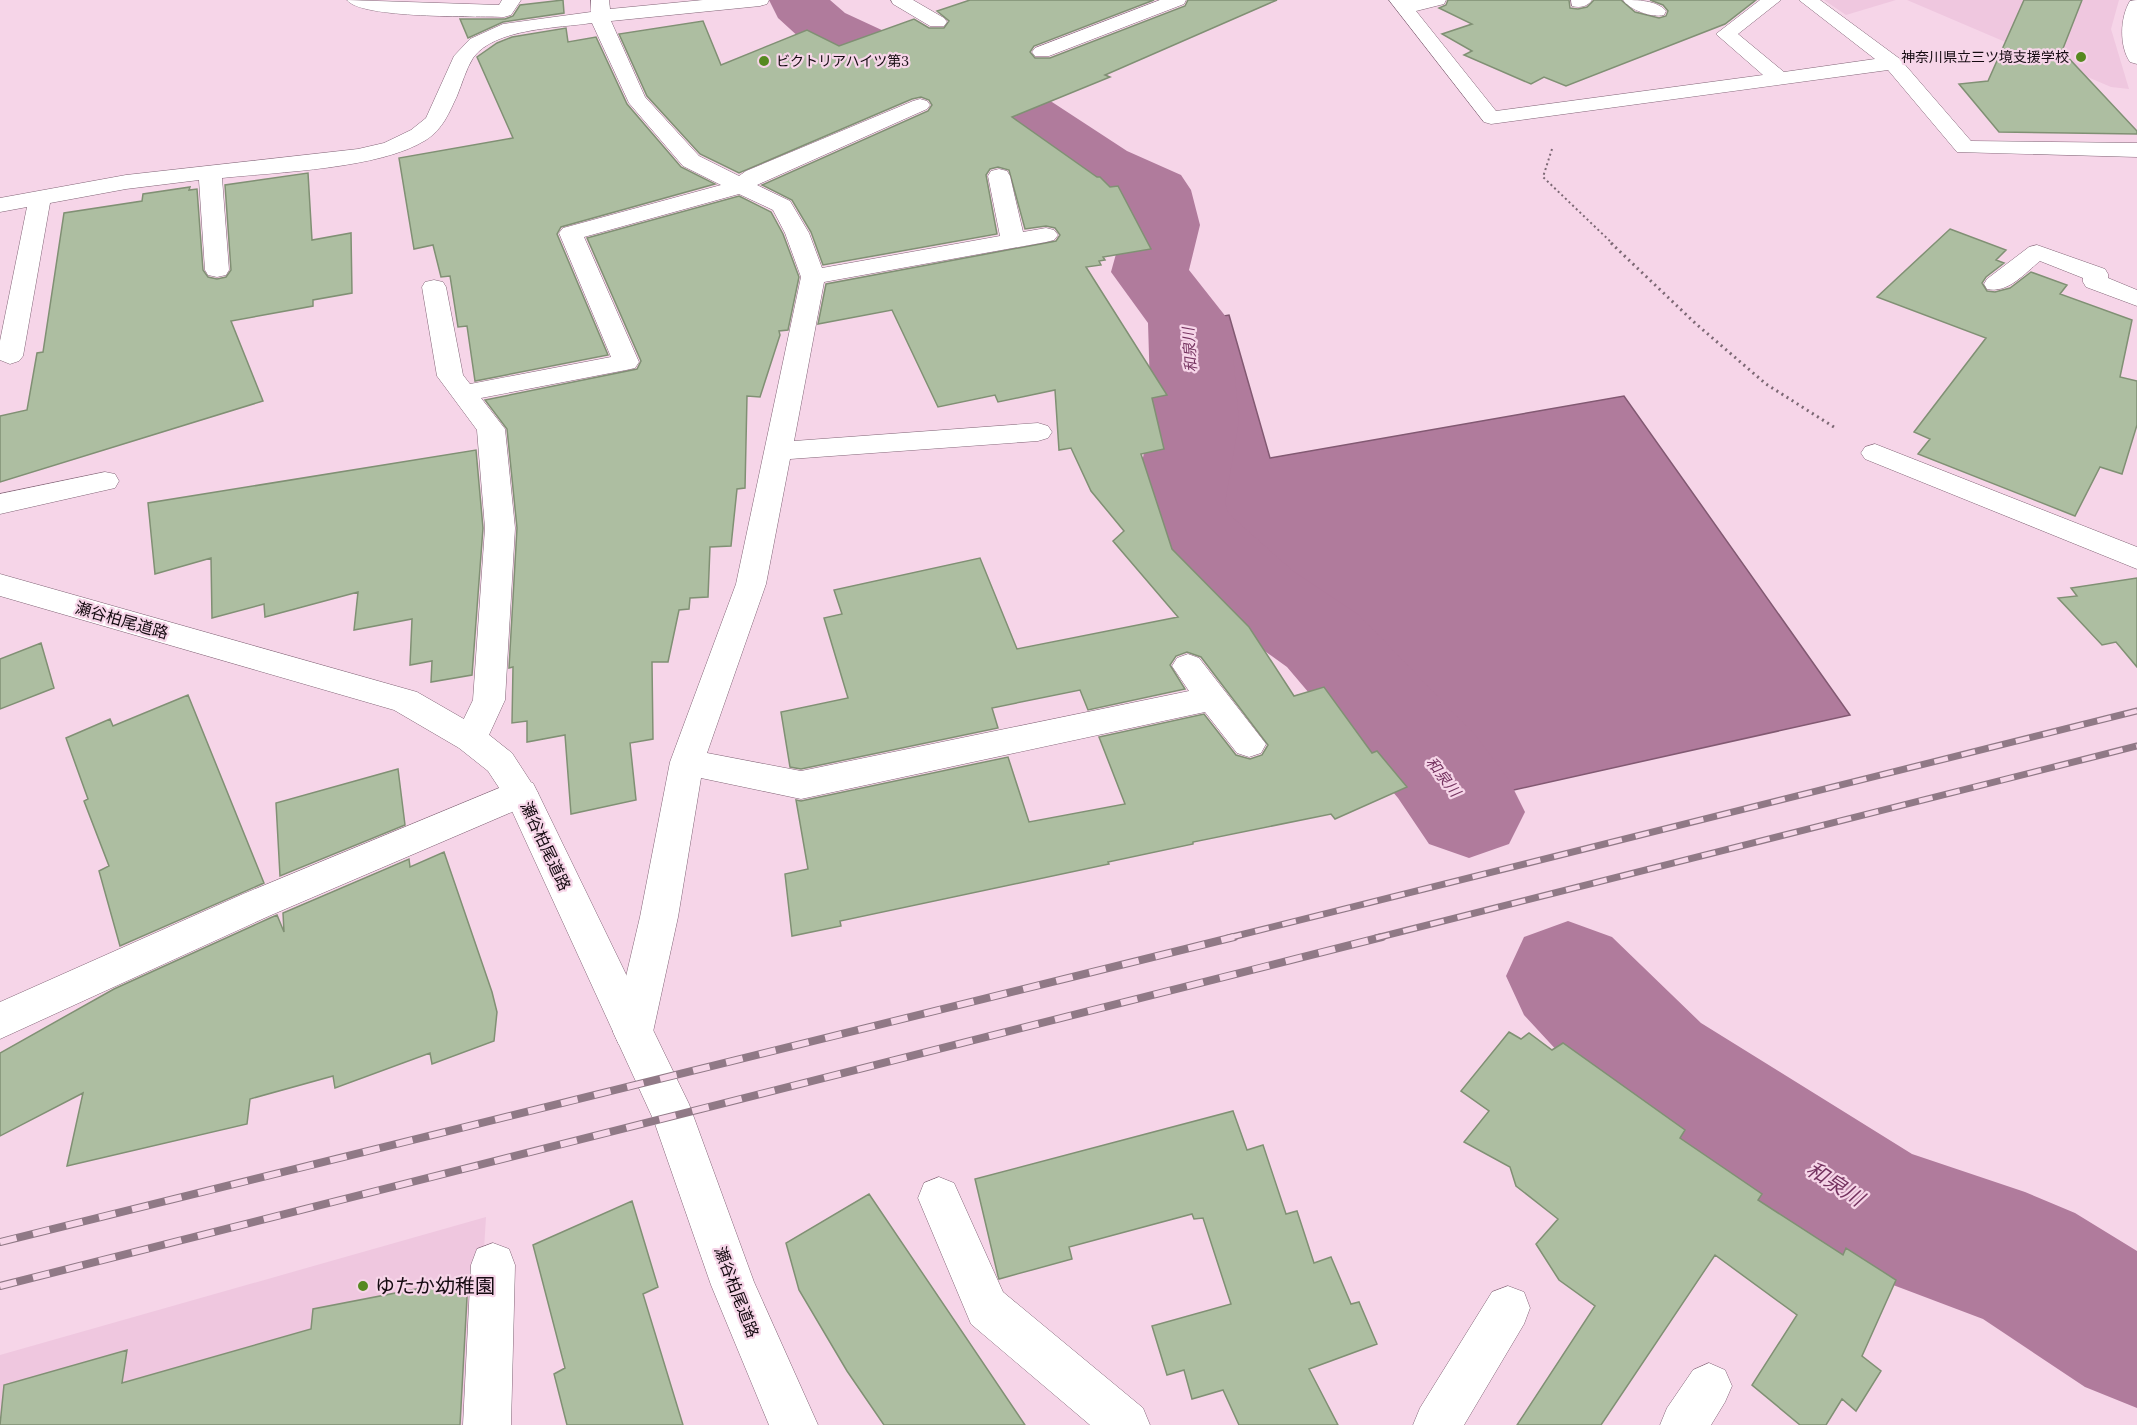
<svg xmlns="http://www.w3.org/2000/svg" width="2137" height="1425" viewBox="0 0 2137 1425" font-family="Lora,'Noto Sans JP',serif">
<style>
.built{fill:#efc7df}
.water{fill:#b07b9c;stroke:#825972;stroke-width:1.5}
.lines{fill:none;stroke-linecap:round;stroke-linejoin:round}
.river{fill:#b07b9c;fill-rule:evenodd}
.building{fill:#adbea1;stroke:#809074;stroke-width:1.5}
.minor-casing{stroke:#826577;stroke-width:1}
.major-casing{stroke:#826577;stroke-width:1}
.path-far1{stroke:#7c6874;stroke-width:2;stroke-dasharray:2 3;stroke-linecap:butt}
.path{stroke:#7c6874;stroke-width:3;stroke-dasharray:2 4;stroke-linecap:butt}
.minor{fill:#fff;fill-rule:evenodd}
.major{fill:#fff;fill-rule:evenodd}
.rail-far1-casing{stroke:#907986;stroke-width:7}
.rail-casing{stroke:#907986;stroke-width:8}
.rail-far1{stroke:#f6d5e8;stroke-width:4.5;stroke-dasharray:14;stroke-linecap:butt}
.rail{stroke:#f6d5e8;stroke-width:6;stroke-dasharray:17;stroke-linecap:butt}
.poi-dot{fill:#568920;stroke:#f6d5e8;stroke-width:2}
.labels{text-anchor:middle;stroke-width:4.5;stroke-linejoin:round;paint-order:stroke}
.far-poi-label{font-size:14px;fill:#150b11;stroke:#f6d5e8;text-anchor:end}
.far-water-label{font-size:15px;font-style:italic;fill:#753360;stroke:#f6d5e8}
.street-label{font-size:16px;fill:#150b11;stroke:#f6d5e8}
.near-poi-label{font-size:20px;fill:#150b11;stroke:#f6d5e8;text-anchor:start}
.near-water-label{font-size:21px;font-style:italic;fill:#753360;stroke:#f6d5e8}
</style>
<rect width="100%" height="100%" fill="#f6d5e8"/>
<path class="built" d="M1824 0H1896L1846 15Z
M1907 0H2119L2111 29 2129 89 2111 87Z
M486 1217 473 1425H0V1355Z"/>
<path class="water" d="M1229 315 1270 458 1624 396 1850 715 1478 798 1224 554 1187 505 1186 459 1195 421 1189 322Z"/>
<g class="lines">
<path class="river" d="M769 0H830L845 13 886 32 1029 87 1127 151 1181 175 1191 190 1200 225 1189 270 1230 322 1239 421 1225 503 1229 514 1293 571 1359 615 1476 736 1509 780 1525 812 1509 844 1469 858 1429 844 1398 798 1287 667 1223 621 1154 552 1140 529 1133 503 1151 421 1148 323 1111 272 1124 225 1121 201 1077 181 981 115 842 58 801 39 778 18Z
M1568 921 1612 937 1701 1023 1912 1154 2025 1192 2075 1213 2137 1251V1408L2085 1387 1983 1319 1827 1260 1609 1107 1524 1015 1506 976 1524 937Z"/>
</g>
<path class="building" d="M563 0 564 13 503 22 468 38 460 19H505L513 16 520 5Z
M970 0H1154L1034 46 1030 52 1035 58H1050L1185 6 1188 0H1277L1105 75 1110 77 1012 117 1097 177H1100L1110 187 1118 186 1151 249 1103 257 1105 260 1099 261 1101 265 1086 267 1167 395 1152 398 1164 449 1141 454 1172 549 1249 627 1294 696 1324 687 1372 753 1377 751 1407 787 1335 819 1331 814 1193 842V844L1108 862 1109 864 840 921 841 926 792 936 785 874 808 869 796 800 801 801 1008 757 1029 822 1125 804 1099 737 1204 714 1236 755 1250 759 1262 755 1268 745 1201 657 1187 652 1176 656 1170 665 1185 689 1088 710 1080 690 992 708 998 728 801 769 790 767 781 712 848 698 824 618 842 614 834 590 980 558 1017 649 1178 617 1113 541 1124 531 1091 491 1071 448 1059 450 1055 390 998 402 995 395 938 407 892 310 818 324 826 284 1056 241 1060 235 1055 228 1046 226 1025 229 1009 170 998 167 990 169 986 175 997 234 823 265 811 232 792 200 762 185 928 111 932 105 929 100 921 97 912 99 739 173 700 154 647 96 619 34 703 21 721 65 807 30 839 46 914 19 929 28H944L949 21 937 11Z
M1448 0H1569L1570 8 1578 9 1587 7 1594 0H1621L1635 12 1659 18 1666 16 1668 11 1663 5 1650 0H1756L1725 24 1566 86 1544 77 1531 84 1464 55 1472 51 1442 34 1472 24 1439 8 1446 5Z
M2024 0H2082L2062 51 2137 131V134L1999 132 1959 84 1988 81Z
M566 28 568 42 596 37 627 104 681 167 715 184 561 227 557 234 608 355 475 381 467 326 458 327 450 276 441 277 433 245 414 249 399 158 513 138 477 57 497 43 512 37Z
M308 173 312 240 351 233 352 293 313 300V306L231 321 263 401 0 482V416L27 410 37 353 43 352 64 213 142 201 143 194 190 187 189 190 197 189 203 270 208 277 217 279 226 277 231 270 225 185Z
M739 196 771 212 783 234 799 277 788 330 779 331 780 335 760 397 747 396 745 488 737 489 731 546 710 547 708 597 690 598 689 609 679 610 668 662H652L653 739 630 743 636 800 571 814 565 735 527 742V721L512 723 513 667 509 668 517 528 507 429 485 400 637 369 641 361 587 238Z
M1950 229 2006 250 1996 260 2004 263 1986 277 1982 283 1987 291 1995 292 2010 288 2031 272 2067 285 2060 294 2132 320 2120 377 2137 381V425L2122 474 2100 467 2075 516 1918 454 1930 439 1914 432 1986 338 1877 297Z
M476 450 483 528 472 675 431 682 432 661 410 665 412 619 354 630 358 592 265 617 264 604 212 618 211 558 155 574 148 503Z
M2137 578V667L2116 642 2102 645 2058 598 2077 596 2071 588Z
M41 643 54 688 0 709V659Z
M188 695 264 883 120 946 99 871 109 866 84 801 88 799 66 738 110 719 113 726Z
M398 769 405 825 280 876 276 803Z
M444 852 492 992 497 1012 494 1041 432 1064 430 1053 335 1088 333 1076 250 1099 247 1124 67 1166 83 1093 0 1136V1053L114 989 270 918 277 915 284 932 283 913 409 859 410 867Z
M1509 1032 1521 1039 1529 1033 1552 1050 1563 1043 1685 1130 1680 1138 1762 1194 1758 1200 1843 1255 1846 1248 1896 1280 1862 1356 1881 1371 1856 1411 1842 1399 1826 1425H1800L1752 1385 1797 1315 1715 1255 1601 1425H1517L1595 1306 1559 1280 1536 1244 1558 1219 1516 1186 1510 1167 1464 1142 1489 1111 1461 1091Z
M1233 1111 1247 1150 1263 1145 1286 1214 1297 1211 1314 1263 1331 1257 1351 1304 1359 1302 1377 1344 1309 1369 1338 1425H1239L1223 1390 1192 1399 1184 1370 1167 1375 1152 1326 1231 1304 1203 1218 1194 1219 1192 1214 1069 1247 1072 1259 999 1279 998 1276 975 1179Z
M869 1194 1025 1425H884L847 1371 799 1290 786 1243Z
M632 1201 658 1287 643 1294 683 1425H567L554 1374 565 1368 533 1245Z
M468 1279 460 1425H0L4 1385 127 1350 122 1383 311 1329 313 1309Z"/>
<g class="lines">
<defs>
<path id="minor" d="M347 0 499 5 502 0H521L511 15 504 17C477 16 360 19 347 0Z
M591 0H609L610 9 703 0H769L767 4 760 6 611 21 645 97 699 156 739 176 746 171 913 101 920 99 927 101 930 105 927 109 757 185 790 201 809 233 822 268 1000 236 988 176 991 171 999 169 1007 171 1010 176 1023 232 1046 228 1054 230 1058 235 1054 240 1046 242 824 282 794 441 1038 423 1048 426 1052 432 1048 438 1038 441 790 459 766 584 707 753 801 771 1189 691 1172 666 1177 658 1188 654 1199 658 1266 744 1261 753 1249 757 1237 753 1205 712 801 799 701 778 678 917 653 1032 647 1045 633 1050 619 1045 613 1032 640 917 670 762 736 584 801 277 785 233 773 210 739 194 584 237 639 362 635 368 626 370 481 398 505 429 515 528 505 700 483 748 471 752 459 748 454 739 473 700 485 528 477 430 437 376 422 287 425 282 434 280 443 282 446 287 463 375 470 384 611 357 559 233 563 228 721 185 683 166 629 103 592 23C559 28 494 28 473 58 466 69 462 84 457 96 449 113 443 129 426 140 380 169 278 172 222 178L229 270 226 275 217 277 208 275 205 270 199 180 126 189 50 203 23 356 19 361 10 364 0 360V341L27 207 0 212V198L126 175 358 149 384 143 411 130 426 118 454 56 470 39 503 24 591 12Z
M891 0H913L944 18 947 22 944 26H930L893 4Z
M1160 0H1186L1184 4 1049 56H1035L1032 52 1035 48Z
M1389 0H1446L1444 4 1416 11 1496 111 1763 75 1716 34 1760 0H1781L1738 34 1784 72 1875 59 1799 0H1820L1900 59 1971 141 2137 143V157L1957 152 1888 70 1491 124 1484 122Z
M1571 0H1592C1587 7 1580 8 1572 6Z
M1623 0C1637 0 1657 0 1666 11L1664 15C1652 18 1630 10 1623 0Z
M2137 0V64L2130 62C2119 46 2120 17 2130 1Z
M2037 245 2105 269 2108 274V278L2137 290V306L2086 287 2083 282V278L2040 261C2025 273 2008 294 1987 289L1984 284 1987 279 2029 247Z
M1875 444 2137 547V569L1865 459 1861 453 1865 447Z
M105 472 115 474 119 481 115 488 0 514V494Z
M521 779 533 783 538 793 533 803 269 916 0 1039V1002L243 894Z
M939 1177 954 1183 1003 1292 1143 1408 1150 1425H1090L971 1324 918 1198 924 1183Z
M493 1243 509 1249 515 1265 511 1425H463L471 1265 477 1249Z
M1508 1286 1524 1292 1530 1308 1524 1324 1464 1425H1413L1420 1408 1492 1292Z
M1709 1363 1725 1370 1732 1386 1725 1402 1711 1425H1660L1667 1408 1693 1370Z"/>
<path id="major" d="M0 574 417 692 483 730 512 753 538 793 689 1104 754 1282 818 1425H769L711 1285 654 1121 507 800 488 771 459 748 394 710 0 596Z"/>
</defs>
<use href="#minor" class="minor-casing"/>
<use href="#major" class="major-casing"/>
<path class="path-far1" d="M1552 149 1543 177 1613 244"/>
<path class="path" d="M1611 243 1695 323 1766 384 1837 429"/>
<use href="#minor" class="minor"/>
<use href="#major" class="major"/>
<defs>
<path id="rail-far1" d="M1228 938 2137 711
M1376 938 2137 746"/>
<path id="rail" d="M0 1242 1234 937
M0 1286 1382 937"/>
</defs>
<use href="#rail-far1" class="rail-far1-casing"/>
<use href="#rail" class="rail-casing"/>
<use href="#rail-far1" class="rail-far1"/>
<use href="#rail" class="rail"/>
</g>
<g class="poi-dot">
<circle cx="2081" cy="57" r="6"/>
<circle cx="764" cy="61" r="6"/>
<circle cx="363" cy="1286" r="6"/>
</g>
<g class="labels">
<g class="far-poi-label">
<text x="2069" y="62">神奈川県立三ツ境支援学校</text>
<text x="776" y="66" text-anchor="start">ビクトリアハイツ第3</text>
</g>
<g class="far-water-label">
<text transform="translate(1190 350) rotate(-94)" y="5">和泉川</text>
<text transform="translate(1443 777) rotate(52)" y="5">和泉川</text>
</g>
<g class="street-label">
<text transform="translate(122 620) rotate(16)" y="6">瀬谷柏尾道路</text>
<text transform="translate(546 846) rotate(65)" y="6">瀬谷柏尾道路</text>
<text transform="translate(737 1292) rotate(69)" y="6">瀬谷柏尾道路</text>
</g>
<g class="near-poi-label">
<text x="375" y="1293">ゆたか幼稚園</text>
</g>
<g class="near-water-label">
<text transform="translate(1835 1184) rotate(33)" y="7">和泉川</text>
</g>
</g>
</svg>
